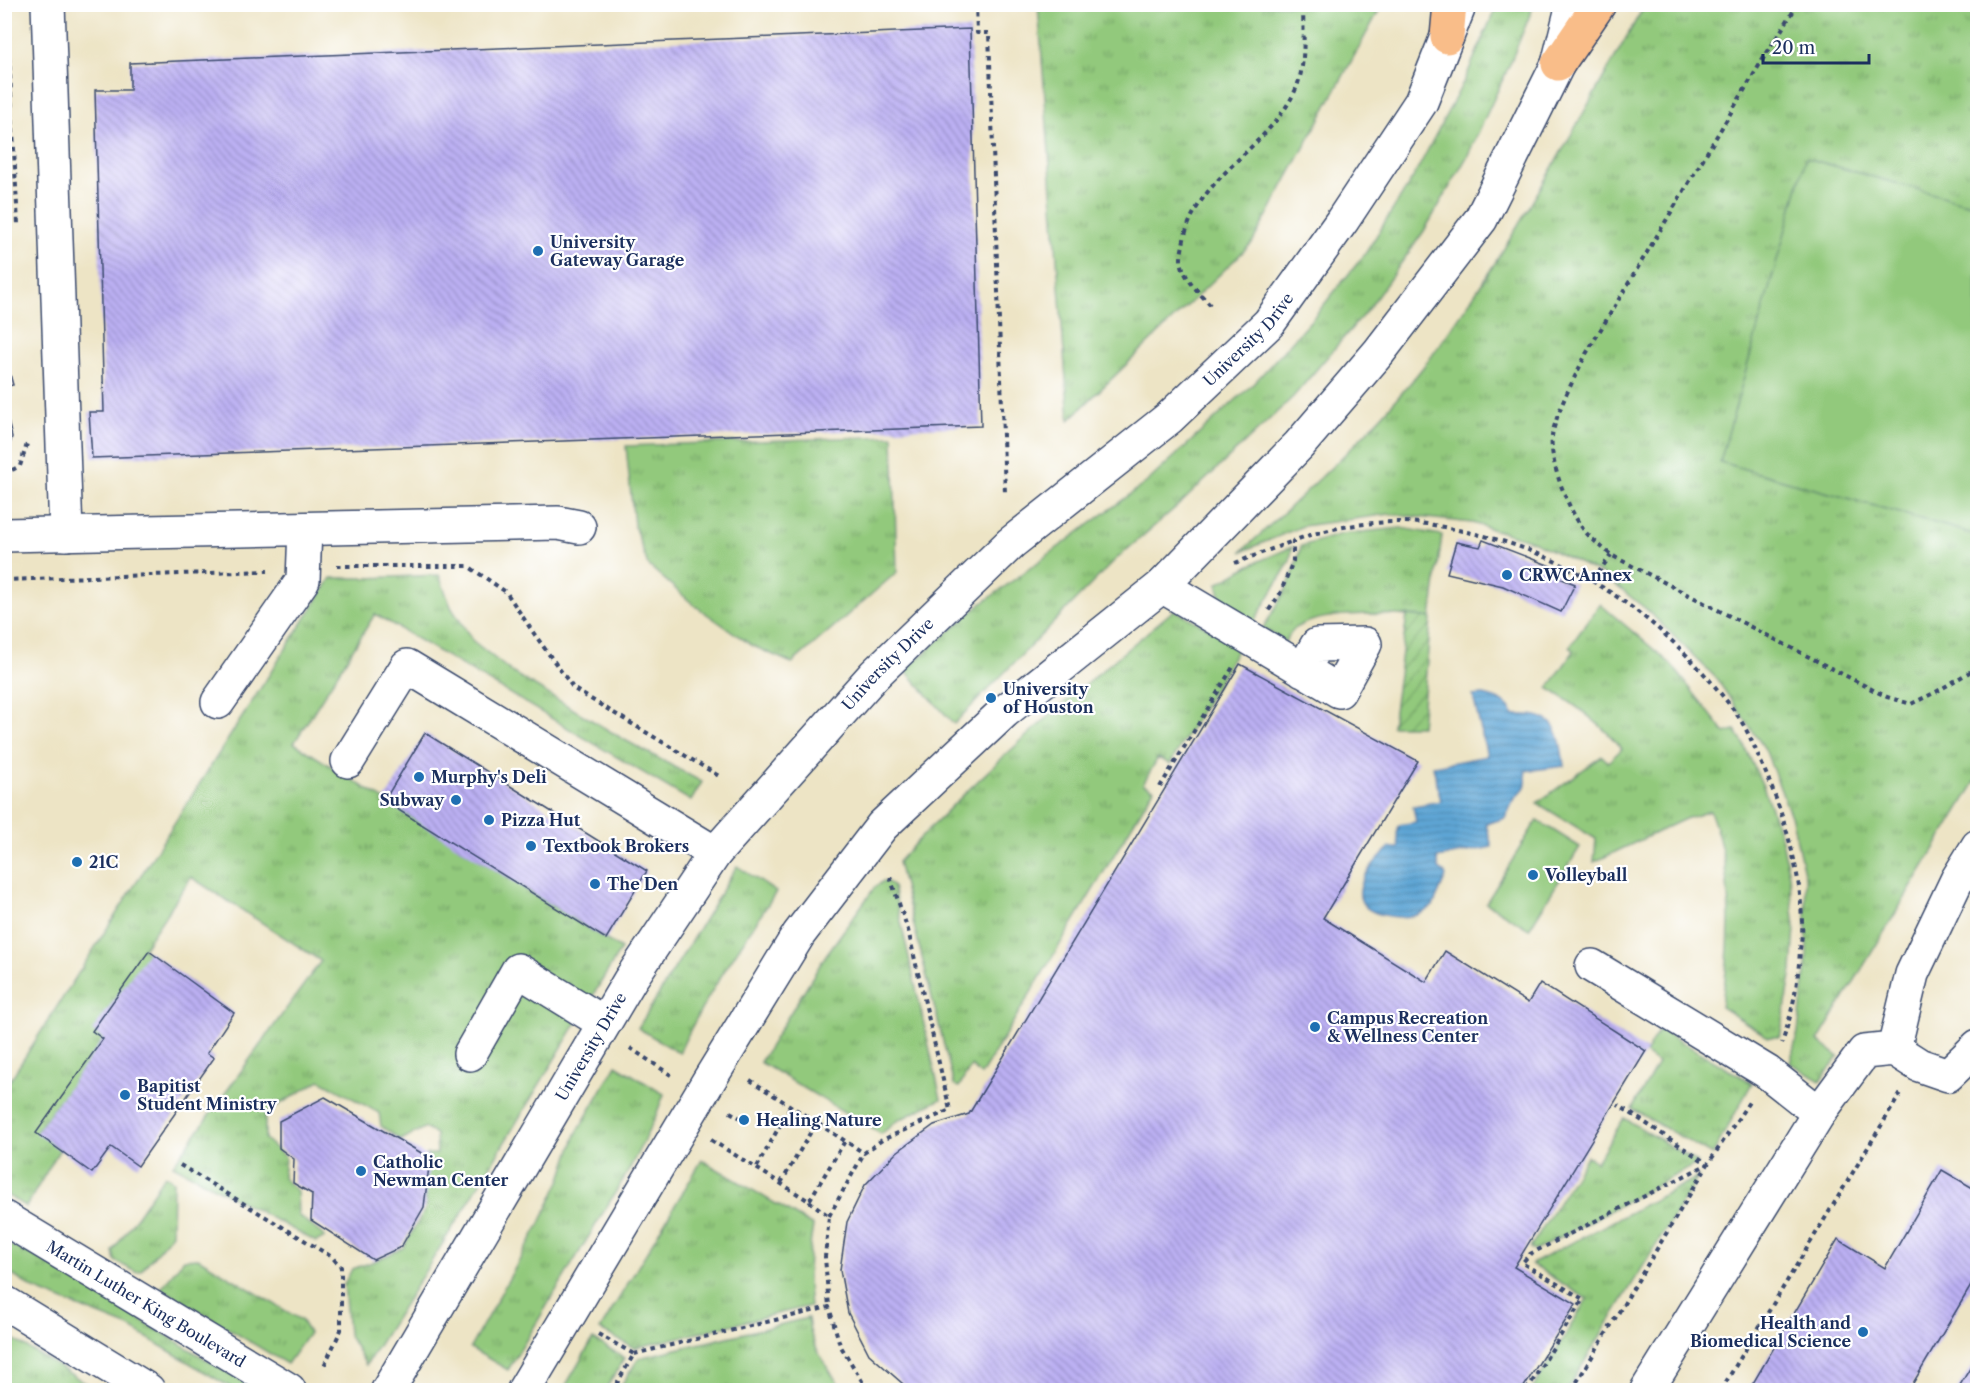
<svg xmlns="http://www.w3.org/2000/svg" width="1982" height="1395" viewBox="0 0 1982 1395" font-family="'Libre Caslon Text',serif">
<style>
.grass{fill:url(#grass-tufts);stroke:#567c6d;stroke-width:1.5}
.garden{fill:url(#garden-furrows);stroke:#567c6d;stroke-width:1.5}
.pitch{fill:#92c97c;stroke:#567c6d;stroke-width:1.5}
.water{fill:url(#water-rules);stroke:#3c6a9a;stroke-width:1.5}
.building{fill:url(#building-back-hatch)}
.lines{fill:none;stroke-linecap:round;stroke-linejoin:round}
.minor-casing{stroke:#3a4a6d;stroke-width:36}
.highway-casing{stroke:#3a4a6d;stroke-width:36}
.path{stroke:#3a4a6d;stroke-width:4;stroke-dasharray:4.5 4.5;stroke-linecap:butt}
.minor{stroke:#fff;stroke-width:33}
.highway{stroke:#f9bd89;stroke-width:33}
.poi-dot{fill:#1f6fb2;stroke:#fff;stroke-width:2}
.labels{text-anchor:middle;stroke-width:4.5;stroke-linejoin:round;paint-order:stroke}
.poi-label{font-size:16px;font-weight:bold;fill:#1b2f5e;stroke:#fff;text-anchor:start}
.street-label{font-size:16px;fill:#1b2f5e;stroke:#fff}
</style>
<defs>
<pattern id="grass-tufts" width="24" height="20" patternUnits="userSpaceOnUse" patternTransform="scale(1.5)"><rect width="24" height="20" fill="#92c97c"/><path d="M3 7l-1-3M5 7V3M7 7l1-3M15 17l-1-3M17 17v-4M19 17l1-3" fill="none" stroke="#76a469"/></pattern>
<pattern id="garden-furrows" width="10" height="10" patternUnits="userSpaceOnUse" patternTransform="scale(1.5)"><rect width="10" height="10" fill="#92c97c"/><path d="M-1 1l2-2M0 10L10 0M9 11l2-2" fill="none" stroke="#76a469"/></pattern>
<pattern id="water-rules" width="6" height="5" patternUnits="userSpaceOnUse" patternTransform="scale(1.5)"><rect width="6" height="5" fill="#5ea6d5"/><path d="M0 2.5h6" fill="none" stroke="#4d88b0"/></pattern>
<pattern id="building-back-hatch" width="6" height="6" patternUnits="userSpaceOnUse" patternTransform="scale(1.5)"><rect width="6" height="6" fill="#bcb0f3"/><path d="M-1 5l2 2M0 0l6 6M5-1l2 2" fill="none" stroke="#9890c8"/></pattern>
</defs>
<rect width="100%" height="100%" fill="#fff"/>
<filter id="ink" filterUnits="userSpaceOnUse"><feTurbulence type="fractalNoise" baseFrequency=".0167" numOctaves="2"/><feDisplacementMap in="SourceGraphic" scale="12" xChannelSelector="R" yChannelSelector="G"/><feConvolveMatrix kernelMatrix="1 2 1 2 8 2 1 2 1" color-interpolation-filters="sRGB"/></filter>
<filter id="wash" filterUnits="userSpaceOnUse"><feTurbulence type="fractalNoise" baseFrequency=".008" numOctaves="4" result="noise"/><feDisplacementMap in="SourceGraphic" scale="24" xChannelSelector="R" yChannelSelector="G"/><feGaussianBlur stdDeviation="1.35" result="paint"/><feColorMatrix in="noise" values="0 0 0 0 0 0 0 0 0 0 0 0 0 0 0 0 0 1.4 0 .05"/><feComposite in="paint" operator="in"/></filter>
<g filter="url(#wash)">
<rect width="100%" height="100%" fill="#ede4c5"/>
<path class="grass" d="M1038 5H1382L1252 243 1069 420Z
M1497 5H1534L1509 66 1467 157 1424 231 1369 308 1293 397 1182 502 1114 561 954 724 905 670 977 607 1147 482 1255 382 1313 318 1365 254 1414 176 1466 77Z
M1645 5H1977V779L1818 1041 1839 1057 1820 1081 1790 1063 1798 1032 1807 957 1805 877 1792 819 1765 749 1716 678 1646 609 1600 573 1532 541 1472 523 1390 514 1303 526 1241 552C1308 490 1378 428 1433 354 1514 244 1577 122 1645 5Z
M893 436 897 572 792 663 753 646 694 605 648 565 634 525 626 446Z
M1401 528 1442 535 1431 618C1396 614 1328 609 1297 627 1292 630 1288 637 1285 642L1263 628C1281 599 1294 580 1301 546L1342 534Z
M1292 547 1290 561 1254 622 1221 599 1217 584 1250 565Z
M439 575 451 607 473 641 513 673 623 739 702 782 691 801 375 614 294 743 621 949 465 1208 366 1365 348 1334 344 1284 352 1269 375 1261 403 1248 426 1208 427 1154H437L436 1134 424 1128 401 1140 381 1126 379 1113 320 1080 265 1113V1139L285 1157 283 1178 297 1191 298 1215 325 1237 316 1242 173 1165 321 961 191 877 143 949 149 954 105 1039 37 1131 60 1149 26 1207 5 1194V1088L331 578H367Z
M1600 604 1671 664 1725 733 1735 730 1741 739 1763 786 1782 840 1789 875 1795 927 1792 971 1780 1037H1768L1721 1007C1732 943 1734 872 1710 811L1685 819 1594 862 1596 839 1537 803 1602 756 1608 762 1622 749C1602 724 1576 705 1548 688L1574 651 1570 646Z
M1174 610 1240 645 1170 764 1158 758 1143 784 1154 789 981 1075 971 1066 959 1087 954 1085 898 862C982 770 1078 690 1174 610Z
M737 866 776 892C742 944 705 996 679 1053L638 1028Z
M882 882H888L893 887 941 1099 897 1121 881 1134 760 1062 826 955 875 887Z
M1659 1029 1752 1083 1712 1155 1632 1109 1658 1063 1645 1054Z
M616 1065 664 1094 655 1118 629 1170 508 1370 470 1348 538 1227 561 1179 576 1134Z
M1624 1118 1698 1163 1535 1251 1530 1248 1587 1156 1596 1162Z
M702 1160 813 1226C808 1254 806 1278 810 1306L634 1348 600 1330Z
M165 1175 173 1181 172 1234 141 1271 136 1272 115 1261 113 1251Z
M1698 1177 1567 1390H1532L1587 1299 1531 1264Z
M4 1243 32 1254 257 1390H235L129 1327 34 1289 5 1270Z
M198 1258 301 1320 309 1333 287 1364 161 1288 184 1259Z
M808 1318C810 1345 828 1369 843 1390H618L639 1358Z
M4 1334H5L97 1390H5Z
M593 1339 625 1358 605 1390H563Z"/>
<path class="garden" d="M1407 615 1431 618 1421 726H1392Z"/>
<path class="pitch" d="M1806 158 1977 206V535L1720 462Z
M1537 820 1580 847 1529 929 1486 903Z"/>
<path class="water" d="M1484 695C1496 698 1509 701 1513 715 1556 713 1559 727 1564 766L1525 771C1529 790 1523 787 1514 800 1510 806 1509 812 1505 818L1486 824 1492 847 1437 858 1439 869 1444 872 1446 876 1433 906C1428 910 1423 913 1417 915 1402 919 1367 917 1361 900 1354 882 1377 859 1389 848H1399L1397 834 1399 825 1416 822 1413 806 1441 801 1433 766 1487 756 1473 696Z"/>
<g id="blocks">
<path class="building" d="M970 29 981 426 92 458 89 412H104L95 90H130V63Z
M5 356 13 385 4 387V357Z
M4 405 12 437 7 455 4 457Z
M1483 540 1561 570 1557 577 1575 584 1561 612 1503 586 1447 573 1456 542 1480 547Z
M1240 664 1418 761 1323 918 1426 982 1445 951 1528 1003 1540 983 1646 1051 1514 1267 1576 1304 1522 1390H900L903 1384 869 1354 848 1313 840 1270 847 1222 865 1185 897 1152 934 1125 969 1114Z
M425 733 647 871 606 939 384 801Z
M149 951 234 1013 207 1053 214 1058 138 1166 111 1147 92 1173 36 1133 103 1039 92 1031Z
M325 1097 430 1158 424 1207 401 1247 373 1260 311 1220 312 1194 293 1183 294 1159 279 1148V1121Z
M1942 1170 1978 1191V1274L1909 1390H1749L1838 1239 1885 1268Z
M1978 1355V1390H1957Z"/>
</g>
</g>
<g filter="url(#ink)">
<use href="#blocks" fill-opacity="0" stroke="#3a4a6d" stroke-width="1.5"/>
<g class="lines">
<defs>
<g id="minor">
<path d="M48 4 66 534"/>
<path d="M4 535 558 523 579 527"/>
<path d="M1162 586 1339 691 1365 644 1317 645 1303 670"/>
<path d="M218 702 303 580 305 529"/>
<path d="M348 761 407 666 715 853"/>
<path d="M1592 966 1767 1072 1819 1113"/>
<path d="M1894 1049 1912 974 1957 880 1978 846"/>
<path d="M470 1054 518 970 604 1023"/>
<path id="s1" d="M4 1218 289 1390"/>
<path d="M4 1302 148 1390"/>
<path id="s2" d="M388 1390 630 980 715 853 874 675 1011 543 1169 418 1269 323 1342 221 1421 102 1458 9"/>
<path d="M524 1390 708 1082 799 934 882 826 1004 712 1162 586 1299 445 1379 352 1481 219 1558 64 1573 4"/>
<path d="M1647 1390 1819 1113 1864 1052 1894 1049 1919 1065 1948 1075 1978 1046"/>
</g>
<path id="highway" d="M1447 37 1450 4
M1558 64 1599 4"/>
</defs>
<use href="#minor" class="minor-casing"/>
<use href="#highway" class="highway-casing"/>
<path class="path" d="M976 4 977 33H989L1005 494
M1798 4 1763 59 1586 354C1574 379 1560 404 1553 431 1546 455 1567 506 1581 526 1588 537 1601 546 1611 555L1887 697 1911 704 1936 692 1978 667
M9 57 18 224
M1210 305C1199 292 1182 277 1181 259 1181 255 1182 249 1183 245 1193 179 1268 149 1295 91 1307 65 1303 33 1303 4
M4 474 20 466 27 444
M1235 563 1293 541
M337 566H468L506 592 535 635 574 689 719 776
M4 580 268 571
M1593 580 1611 555
M1269 610 1280 594 1293 561V541C1331 526 1386 518 1427 524 1440 526 1453 529 1467 532 1578 555 1672 625 1738 716 1750 734 1759 758 1768 778 1786 823 1801 873 1802 923 1803 932 1801 941 1800 950 1798 983 1793 1011 1782 1043
M1160 787 1233 667
M630 1048 671 1075
M750 1080 864 1153 882 1140 950 1110 908 930 889 874
M730 1112 744 1120
M711 1140 809 1201 845 1141
M180 1165 332 1257 341 1267V1330L323 1368
M757 1167 790 1107
M781 1183 816 1123
M809 1201 829 1216 825 1257 829 1307
M829 1216 864 1153
M598 1334 634 1354 613 1390
M634 1354 829 1307 840 1345 862 1381 852 1390
M1527 1390 1583 1299 1522 1263 1530 1254 1708 1164 1618 1105
M1572 1390 1708 1164 1749 1102
M1721 1390 1901 1093"/>
<use href="#minor" class="minor"/>
<use href="#highway" class="highway"/>
</g>
</g>
<g class="poi-dot">
<circle cx="538" cy="251" r="6"/>
<circle cx="1507" cy="575" r="6"/>
<circle cx="991" cy="698" r="6"/>
<circle cx="419" cy="777" r="6"/>
<circle cx="456" cy="800" r="6"/>
<circle cx="489" cy="820" r="6"/>
<circle cx="531" cy="846" r="6"/>
<circle cx="77" cy="862" r="6"/>
<circle cx="1533" cy="875" r="6"/>
<circle cx="595" cy="884" r="6"/>
<circle cx="1315" cy="1027" r="6"/>
<circle cx="125" cy="1095" r="6"/>
<circle cx="744" cy="1120" r="6"/>
<circle cx="361" cy="1171" r="6"/>
<circle cx="1863" cy="1332" r="6"/>
</g>
<g class="labels">
<g class="poi-label">
<text x="550" y="248">University<tspan x="550" dy="18">Gateway Garage</tspan></text>
<text x="1519" y="581">CRWC Annex</text>
<text x="1003" y="695">University<tspan x="1003" dy="18">of Houston</tspan></text>
<text x="431" y="783">Murphy's Deli</text>
<text x="444" y="806" text-anchor="end">Subway</text>
<text x="501" y="826">Pizza Hut</text>
<text x="543" y="852">Textbook Brokers</text>
<text x="89" y="868">21C</text>
<text x="1545" y="881">Volleyball</text>
<text x="607" y="890">The Den</text>
<text x="1327" y="1024">Campus Recreation<tspan x="1327" dy="18">&amp; Wellness Center</tspan></text>
<text x="137" y="1092">Bapitist<tspan x="137" dy="18">Student Ministry</tspan></text>
<text x="756" y="1126">Healing Nature</text>
<text x="373" y="1168">Catholic<tspan x="373" dy="18">Newman Center</tspan></text>
<text x="1851" y="1329" text-anchor="end">Health and<tspan x="1851" dy="18">Biomedical Science</tspan></text>
</g>
<g class="street-label">
<text dy="6" stroke="none"><textPath href="#s2" startOffset="1371">University Drive</textPath></text>
<text dy="6" stroke="none"><textPath href="#s2" startOffset="885">University Drive</textPath></text>
<text dy="6" stroke="none"><textPath href="#s2" startOffset="399">University Drive</textPath></text>
<text dy="6" stroke="none"><textPath href="#s1" startOffset="166">Martin Luther King Boulevard</textPath></text>
</g>
</g>
<rect width="1982" height="1395" fill="none" stroke="#fff" stroke-width="24"/>
<path d="M1763 54v9h106v-9" fill="none" stroke="#1b2f5e" stroke-width="3"/>
<text x="1772" y="54" font-size="18" fill="#1b2f5e" stroke="#ffffff" stroke-width="4.5" paint-order="stroke">20 m</text>
</svg>
